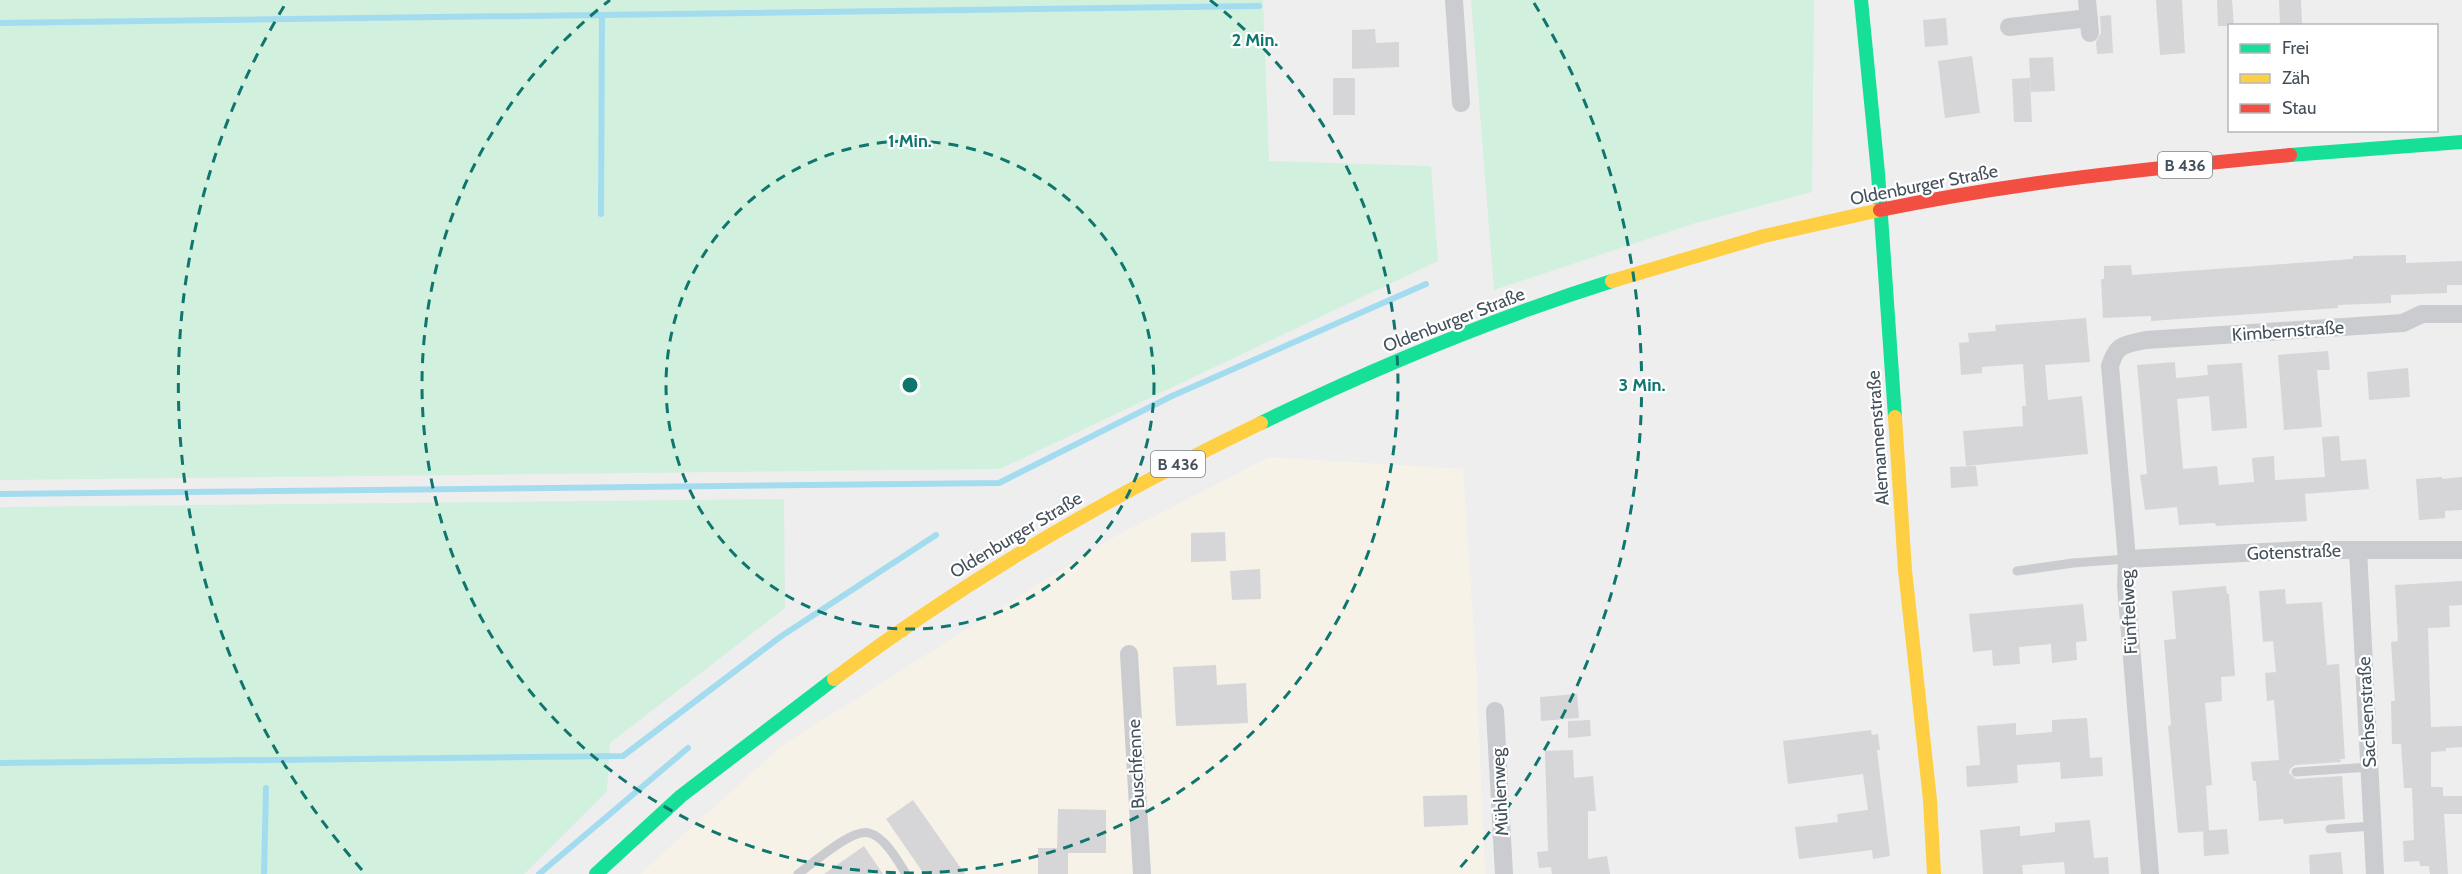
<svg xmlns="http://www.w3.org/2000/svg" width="2462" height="874" viewBox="0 0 2462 874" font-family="Cabin,sans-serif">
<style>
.commercial{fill:#f6f2e8}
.green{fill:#d1f0de}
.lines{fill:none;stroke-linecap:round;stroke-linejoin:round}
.stream{stroke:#a3dcef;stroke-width:6}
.building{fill:#d6d6d8}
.lane{stroke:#cacccf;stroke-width:9}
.street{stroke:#cacccf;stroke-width:18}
.fast{stroke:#16e098;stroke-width:14}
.slow{stroke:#ffcf43;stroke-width:14}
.jam{stroke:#f24e42;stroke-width:14}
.ring{fill:none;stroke:#0f766e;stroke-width:3;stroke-dasharray:10 8}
.labels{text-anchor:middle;stroke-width:4.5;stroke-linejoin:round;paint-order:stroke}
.shield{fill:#fff;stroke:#7c848c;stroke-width:1.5}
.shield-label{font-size:16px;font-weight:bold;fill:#44505b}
.street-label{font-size:18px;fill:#44505b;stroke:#fff}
.centre{fill:#0f766e;stroke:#fff;stroke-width:3}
.ring-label{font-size:18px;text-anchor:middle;font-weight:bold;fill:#0f766e;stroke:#fff;stroke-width:4.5;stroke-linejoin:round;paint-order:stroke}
</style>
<rect width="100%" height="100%" fill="#efeeee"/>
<path class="commercial" d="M1269 457 1463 469 1476 664 1485 874H640L784 744 1112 538Z"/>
<path class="green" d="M0 0H1263L1269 161 1431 166 1438 261 1000 469 0 480Z
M1471 0H1814L1812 192 1692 224 1494 290Z
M784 499 785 608 610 743 607 791 524 874H0V507Z"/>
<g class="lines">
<path class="stream" d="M0 23 1259 6
M601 214 602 15
M0 494 999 483 1172 396 1426 284
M0 763 623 756 780 637 936 535
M264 874 266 788
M539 874 688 748"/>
</g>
<path class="building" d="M2156 0H2182L2185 53 2160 55Z
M2217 0H2232L2234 26H2218Z
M2279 0H2301L2302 24 2280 25Z
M2111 15 2113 53 2097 54 2096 42 2101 33 2100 16Z
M1946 18 1948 45 1925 47 1923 20Z
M1375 29 1376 43 1399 42V67L1352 69V30Z
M1972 56 1980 113 1945 118 1938 61Z
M2053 57 2055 91 2031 92 2029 58Z
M1333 78H1355V115H1333Z
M2030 78 2032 122H2014L2012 79Z
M2406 255V263L2462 261V285H2447V293L2391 295V303L2338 305V308L2151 321V316L2103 318 2101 279H2104V266L2131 265 2132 275 2353 259V256Z
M2086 318 2090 362 2045 365 2048 400 2082 396 2088 454 1966 466 1963 431 2023 426 2022 406H2026L2023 364 1982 367V373L1961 375 1959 343 1969 342 1968 333 1996 331 1995 325Z
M2328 351 2330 370H2317L2322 427 2284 430 2278 355Z
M2175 362 2176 378 2208 375 2207 365 2242 363 2247 428 2212 431 2209 396 2177 399 2183 469 2217 466 2219 485 2254 482 2252 458 2274 456 2275 480 2325 477 2322 437 2339 436 2341 461 2366 459 2369 489 2305 494 2307 521 2216 526 2215 523 2179 525 2177 507 2145 510 2140 475 2147 474 2137 365Z
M2408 368 2410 397 2369 400 2367 372Z
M1976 466 1978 486 1951 488 1950 467Z
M2442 477V479L2462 477V510L2445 511V518L2419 520 2416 479Z
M1225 532 1226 561 1191 562V533Z
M1260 569 1261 599 1232 600 1230 571Z
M2462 581V605L2449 606 2450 627 2428 628 2431 727 2462 726V747L2446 748V751L2431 752V787H2443V796H2462V814H2444L2448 874H2430L2429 866H2420L2419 861 2404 862 2403 841 2414 840 2412 788H2404L2401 744H2392L2391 701H2395L2391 642 2398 641 2395 585Z
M2226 586 2227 594H2229L2235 676 2221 677 2222 701 2205 703 2212 785 2206 786 2209 831 2178 833 2168 726 2171 725 2164 640 2176 639 2172 591Z
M2285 589 2286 604 2322 602 2327 665 2339 664 2345 759H2340L2341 762 2295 765 2290 769 2289 773 2296 779 2342 776 2345 819 2284 824 2283 819 2259 821 2256 781H2253L2251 762 2279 760 2274 700 2267 701 2265 673 2276 672 2273 641 2263 642 2259 591Z
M2083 604 2087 641 2076 642 2077 660 2052 663 2051 644 2019 647 2020 664 1993 666 1992 650 1973 652 1969 614Z
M1216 665 1217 685 1246 683 1248 723 1176 726 1173 667Z
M1577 694 1579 718 1541 721 1540 697Z
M2087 718 2090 758 2102 757 2103 776 2061 779 2060 762 2017 765 2018 783 1967 787 1966 766 1980 765 1977 726 2016 723V735L2052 732V720Z
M1590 720 1591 736 1568 738V721Z
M1871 730 1872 735 1878 734 1880 750H1877L1890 856 1873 859 1872 850 1799 859 1795 827 1838 822 1837 814 1868 810 1863 774 1788 784 1783 741Z
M1573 750 1574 778 1593 776 1596 811H1588V859L1607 856 1610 874H1552L1551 867 1539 868 1537 852 1548 851 1545 751Z
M1467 795 1468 825 1424 827 1423 796Z
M913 800 965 874H924L886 819Z
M1058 809 1106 810V853H1068V874H1038V848H1057Z
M2090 820 2094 858 2108 857 2109 874H2065L2064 862 2022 865 2023 874H1983L1980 830 2020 826V836L2055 832V823Z
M2227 829 2229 854 2204 856 2203 831Z
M864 846 883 874H824Z
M2341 852 2343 874H2310L2309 855Z"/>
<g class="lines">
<path class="lane" d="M2017 571 2073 563 2127 559
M2296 772 2370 767
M2330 829 2373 826
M798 874C812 864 852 828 869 833 885 837 898 861 906 874"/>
<path class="street" d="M1454 0 1461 103
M2087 0 2090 33
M2009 27 2089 18
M2358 550 2375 874
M2127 559 2301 550H2462
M1129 654 1142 874
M1495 711 1504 874
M2150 874 2126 586 2127 559 2110 366C2117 343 2124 345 2146 340L2403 323 2422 314H2462"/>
<path class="fast" d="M1861 0 1878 173 1895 417
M2290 155 2462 142
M1261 423C1374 368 1492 319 1612 281
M596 874 681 796 834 679"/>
<path class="slow" d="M1612 281 1764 236 1880 210
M1895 417 1905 570 1930 800 1934 874
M834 679C966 579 1112 495 1261 423"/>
<path class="jam" d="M1880 210C2015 182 2153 168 2290 155"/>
</g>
<g class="ring">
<circle cx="910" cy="385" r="244"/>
<path d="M1210 0A488 488 0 1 1 610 0"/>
<path d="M362 870A732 732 0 0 1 286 3M1534 3A732 732 0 0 1 1458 870"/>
</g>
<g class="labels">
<g class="shield">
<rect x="2158" y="152" width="54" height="26" rx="4.5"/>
<rect x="1151" y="451" width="54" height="26" rx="4.5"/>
</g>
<g class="shield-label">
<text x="2185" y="171">B 436</text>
<text x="1178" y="470">B 436</text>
</g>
<g class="street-label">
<text transform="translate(1924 185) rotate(-11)" y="6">Oldenburger Straße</text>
<text transform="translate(1454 320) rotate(-21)" y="6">Oldenburger Straße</text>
<text transform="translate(2288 331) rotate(-4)" y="6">Kimbernstraße</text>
<text transform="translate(1878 438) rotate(-94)" y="6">Alemannenstraße</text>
<text transform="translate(1016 535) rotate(-31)" y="6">Oldenburger Straße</text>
<text transform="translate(2294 552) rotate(-2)" y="6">Gotenstraße</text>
<text transform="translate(2129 612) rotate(-93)" y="6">Fünftelweg</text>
<text transform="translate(2367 712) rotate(-93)" y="6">Sachsenstraße</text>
<text transform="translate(1136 764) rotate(-93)" y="6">Buschfenne</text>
<text transform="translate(1500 792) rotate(-93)" y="6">Mühlenweg</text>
</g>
</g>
<circle cx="910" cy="385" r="9" class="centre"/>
<g class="ring-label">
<text x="1255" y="46">2 Min.</text>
<text x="910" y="147">1 Min.</text>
<text x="1642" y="391">3 Min.</text>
</g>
<rect x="2228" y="24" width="210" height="108" fill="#ffffff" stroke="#b4b9bd" stroke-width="1.5"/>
<rect x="2240" y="44" width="30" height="9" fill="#16e098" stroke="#b4b9bd" stroke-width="1.5"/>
<text x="2282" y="54" font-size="18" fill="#44505b">Frei</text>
<rect x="2240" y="74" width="30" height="9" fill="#ffcf43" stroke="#b4b9bd" stroke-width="1.5"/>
<text x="2282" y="84" font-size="18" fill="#44505b">Zäh</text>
<rect x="2240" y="104" width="30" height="9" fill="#f24e42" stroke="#b4b9bd" stroke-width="1.5"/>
<text x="2282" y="114" font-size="18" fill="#44505b">Stau</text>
</svg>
